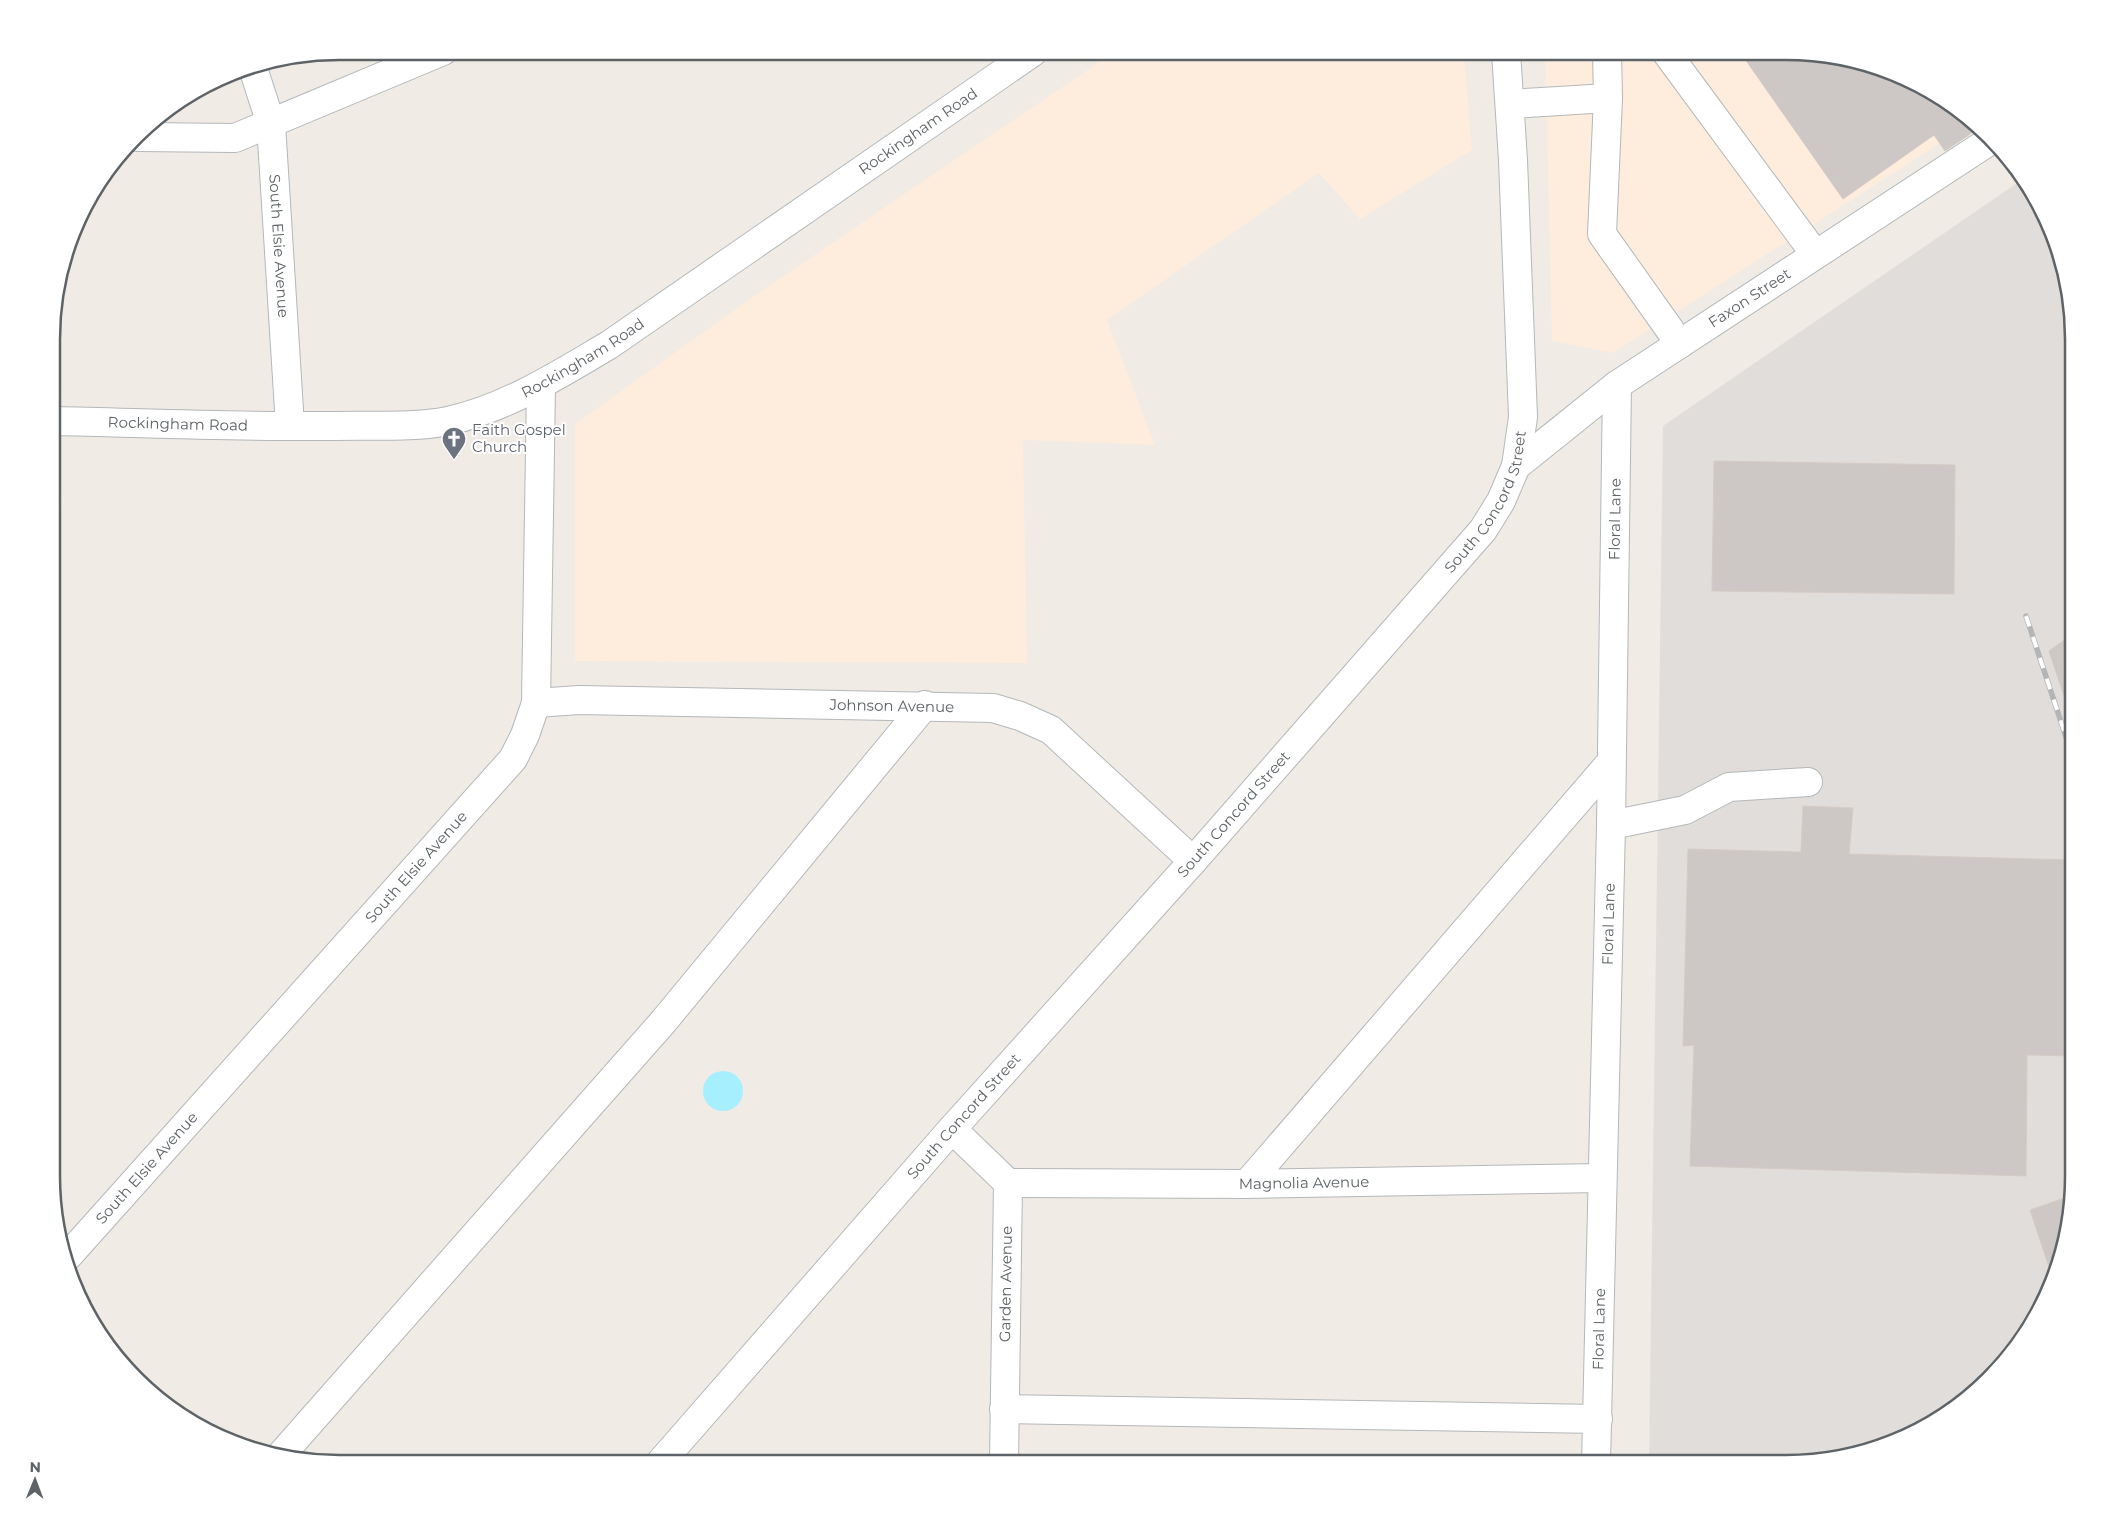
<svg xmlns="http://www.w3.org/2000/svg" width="2125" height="1515" viewBox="0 0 2125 1515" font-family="Montserrat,sans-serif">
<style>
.commercial{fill:#feeddc}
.industrial{fill:#e1ddda}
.water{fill:#a6efff}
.building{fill:#cdc8c5;stroke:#d5cbc4}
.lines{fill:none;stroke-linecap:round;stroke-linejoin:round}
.minor-casing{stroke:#b3b8ba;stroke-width:30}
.minor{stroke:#fff;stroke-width:28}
.rail-casing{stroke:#b4b5b6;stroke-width:5.5}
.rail{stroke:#fff;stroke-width:4;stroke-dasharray:11;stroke-linecap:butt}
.labels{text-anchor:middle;stroke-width:4;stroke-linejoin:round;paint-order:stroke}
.street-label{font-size:15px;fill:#5d6366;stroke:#fff}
.worship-label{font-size:15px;fill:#5b616d;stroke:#fff;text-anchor:start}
.rim{fill:none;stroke:#5d6366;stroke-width:2.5}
</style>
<rect width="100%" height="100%" fill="#f0ebe5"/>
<path class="commercial" d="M1114 52H1464L1472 150 1360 219 1319 173 1107 320 1155 445 1023 440 1027 663 575 661V424L754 296Z
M1545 52H1805L1879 67 1961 111 1973 122 1613 353 1552 341Z"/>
<path class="industrial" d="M2023 179 2044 211 2073 320V1195L2058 1269 2014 1351 1961 1404 1914 1434 1860 1454 1786 1464H1649L1663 426Z"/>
<path class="water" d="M703 1091a20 20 0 1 1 40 0a20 20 0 1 1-40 0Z"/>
<path class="building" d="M1740 52H1805L1879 67 1961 111 1979 128 1945 151 1934 135 1843 199Z
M1714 461 1955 465 1954 594 1712 591Z
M2073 634V723L2049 651Z
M1803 806 1853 808 1849 854 2073 860V1056L2027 1055 2026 1176 1690 1166 1694 1045 1683 1046 1688 849 1801 852Z
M2073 1195 2058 1269 2053 1279 2030 1210Z"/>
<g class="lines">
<defs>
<g id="minor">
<path d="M1607 52 1608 98 1602 234 1680 344"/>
<path d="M1666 52 1815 254"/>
<path id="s1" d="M253 68 271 124 290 426"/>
<path d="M1510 104 1608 98"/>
<path d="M138 137 235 138 443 51"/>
<path id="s2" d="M54 421C147 423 241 427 335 426 370 425 414 428 448 421 507 408 558 375 609 345L1033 52"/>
<path id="s3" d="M1516 466 1617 385 1991 140"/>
<path id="s4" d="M536 703 579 700 993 708 1020 716 1051 730 1193 861"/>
<path d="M1611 825 1685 810 1729 787 1808 782"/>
<path d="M952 1129 1008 1183 1004 1463"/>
<path id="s5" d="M1008 1183 1247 1184 1602 1178"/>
<path d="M1247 1184 1611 762"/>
<path id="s6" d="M68 1256 513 759 525 735 536 703 541 386"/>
<path d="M1004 1409 1598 1419"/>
<path d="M281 1455 663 1022 925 705"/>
<path id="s7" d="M660 1463 952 1129 1193 861 1483 530 1501 501 1516 466 1523 417 1513 160 1506 52"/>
<path id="s8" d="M1596 1464 1611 825 1617 385"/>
</g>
</defs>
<use href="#minor" class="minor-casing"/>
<use href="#minor" class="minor"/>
<defs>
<path id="rail" d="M2026 616 2073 758"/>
</defs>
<use href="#rail" class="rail-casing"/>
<use href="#rail" class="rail"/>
</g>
<defs>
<symbol id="church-pin" viewBox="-11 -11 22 30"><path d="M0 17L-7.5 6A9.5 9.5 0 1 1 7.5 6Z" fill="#6b7280" stroke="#fff"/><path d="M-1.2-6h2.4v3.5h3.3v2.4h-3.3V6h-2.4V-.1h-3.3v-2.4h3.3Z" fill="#fff"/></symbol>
</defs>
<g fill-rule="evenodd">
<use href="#church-pin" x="440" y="425" width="28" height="38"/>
</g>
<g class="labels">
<g class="street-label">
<text dy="5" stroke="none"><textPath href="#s2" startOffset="949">Rockingham Road</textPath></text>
<text dy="5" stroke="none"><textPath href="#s1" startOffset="181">South Elsie Avenue</textPath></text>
<text dy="5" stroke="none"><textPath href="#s3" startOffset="288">Faxon Street</textPath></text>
<text dy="5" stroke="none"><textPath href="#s2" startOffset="544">Rockingham Road</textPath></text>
<text dy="5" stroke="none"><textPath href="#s2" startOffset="124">Rockingham Road</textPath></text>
<text dy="5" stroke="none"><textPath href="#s7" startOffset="1271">South Concord Street</textPath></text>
<text dy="5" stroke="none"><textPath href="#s8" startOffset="945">Floral Lane</textPath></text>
<text dy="5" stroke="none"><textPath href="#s4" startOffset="356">Johnson Avenue</textPath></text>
<text dy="5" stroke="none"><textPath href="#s7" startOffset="866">South Concord Street</textPath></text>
<text dy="5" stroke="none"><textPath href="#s6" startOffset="522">South Elsie Avenue</textPath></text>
<text dy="5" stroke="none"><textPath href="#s8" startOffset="540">Floral Lane</textPath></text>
<text dy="5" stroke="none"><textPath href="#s7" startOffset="461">South Concord Street</textPath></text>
<text dy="5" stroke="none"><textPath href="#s6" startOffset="118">South Elsie Avenue</textPath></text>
<text dy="5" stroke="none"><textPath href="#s5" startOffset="296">Magnolia Avenue</textPath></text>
<text transform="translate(1006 1284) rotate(-89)" y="5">Garden Avenue</text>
<text dy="5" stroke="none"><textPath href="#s8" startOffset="135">Floral Lane</textPath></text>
</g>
<g class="worship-label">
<text x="472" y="435">Faith Gospel<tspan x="472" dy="17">Church</tspan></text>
</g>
</g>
<path d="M0 0H2125V1515H0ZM339 60H1786A279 279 0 0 1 2065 339V1176A279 279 0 0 1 1786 1455H339A279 279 0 0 1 60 1176V339A279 279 0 0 1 339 60Z" fill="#fff" fill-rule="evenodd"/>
<path class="rim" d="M339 60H1786A279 279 0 0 1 2065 339V1176A279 279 0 0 1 1786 1455H339A279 279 0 0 1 60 1176V339A279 279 0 0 1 339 60Z"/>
<g transform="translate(35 1480) rotate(1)" stroke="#ffffff" stroke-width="4" paint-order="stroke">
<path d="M0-4L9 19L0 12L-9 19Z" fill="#5d6366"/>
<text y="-8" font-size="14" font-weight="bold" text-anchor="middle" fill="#5d6366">N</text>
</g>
</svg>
